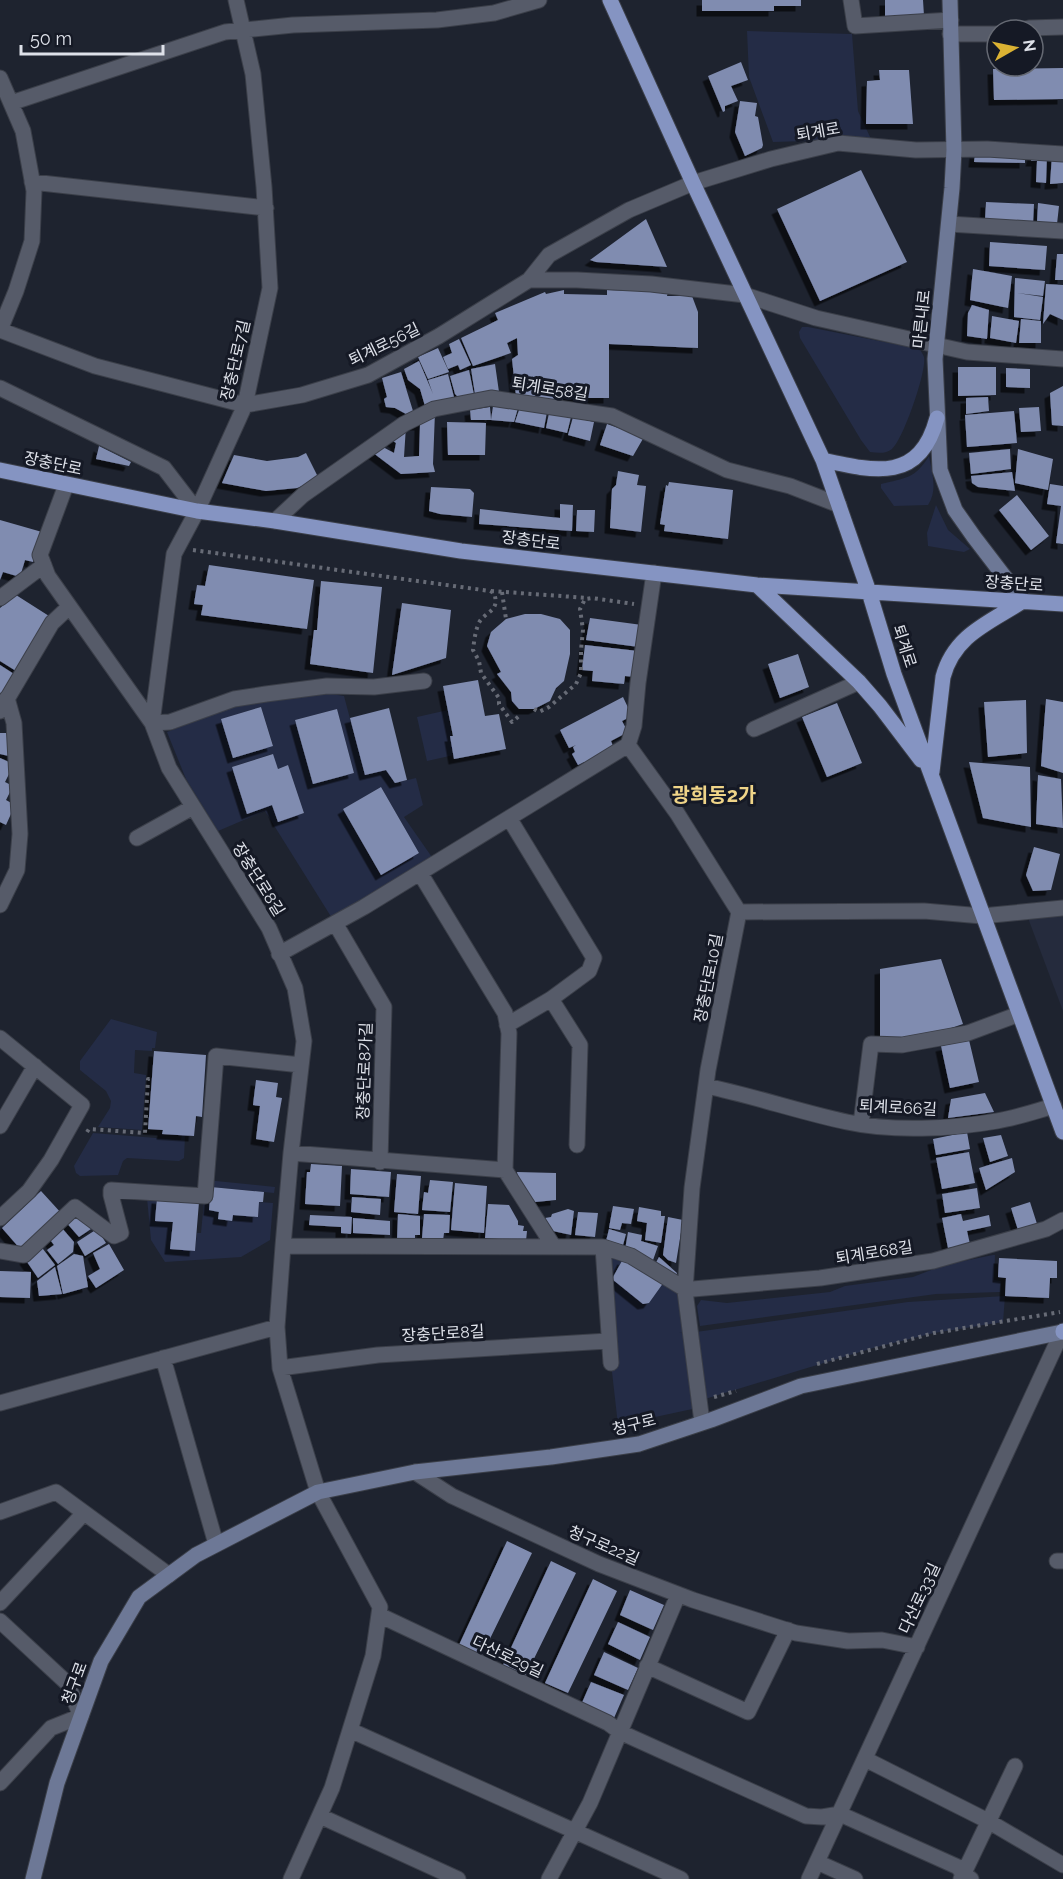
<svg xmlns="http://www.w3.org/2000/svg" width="1063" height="1879" viewBox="0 0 1063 1879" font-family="Raleway,'Noto Sans KR',sans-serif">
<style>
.built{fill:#252b3d}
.green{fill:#242c46;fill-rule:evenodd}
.building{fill:#808cb0;filter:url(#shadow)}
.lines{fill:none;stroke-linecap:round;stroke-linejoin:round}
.street-casing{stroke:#3b3f49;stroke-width:17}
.secondary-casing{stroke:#3b3f49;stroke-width:17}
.primary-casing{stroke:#3b3f49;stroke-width:17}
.path{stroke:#676b76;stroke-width:4;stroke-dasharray:3 4.5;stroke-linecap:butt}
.street{stroke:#565b69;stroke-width:15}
.secondary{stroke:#6d7896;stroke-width:15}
.primary{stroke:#8594c2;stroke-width:15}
.labels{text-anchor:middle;stroke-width:6;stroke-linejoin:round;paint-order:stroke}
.street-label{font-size:16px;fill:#dee1e9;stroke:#151925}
.quarter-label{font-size:20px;font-weight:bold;fill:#efd488;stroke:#151925}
</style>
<defs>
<filter id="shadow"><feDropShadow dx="-5.5" dy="5.5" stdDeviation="0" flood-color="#0009"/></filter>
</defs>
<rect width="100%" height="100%" fill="#1e232f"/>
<path class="built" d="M1063 914V1011L1028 918Z"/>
<path class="green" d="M747 31 852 34 858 111 871 139 773 142 749 77Z
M802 327H808L920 349C921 352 923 354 924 357 927 371 903 440 892 449 886 454 878 453 870 452L861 440 800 338 799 332Z
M929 456C932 473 938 490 928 505L894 506 881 488V484C905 478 915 479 929 456Z
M936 505 948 530 970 549 964 552 928 546 927 533Z
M325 693 344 696 365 775 386 770 395 783 416 778 423 805 404 817 436 863 335 923 265 811 218 831 186 779 167 732 238 705ZM261 707 273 745 233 758 222 719ZM337 709 354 773 313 784 295 720ZM272 754 278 769 288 765 304 813 278 822 272 805 247 814 232 767ZM381 787 419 853 380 875 343 809Z
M448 710 454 755 427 761 417 717Z
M111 1019 157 1032 155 1048H152V1051L135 1050 134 1073 146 1075 142 1130 98 1127 110 1108 111 1101 106 1091 80 1070V1061Z
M93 1133 181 1140 182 1135 185 1136 184 1158 179 1161 127 1158 123 1161 118 1175 80 1176 76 1173 74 1166Z
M206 1180 275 1187 274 1193 211 1187 209 1210 219 1212 218 1219 232 1221 233 1215 258 1217 259 1202 273 1203 270 1240 241 1257 165 1262 151 1240 147 1198H157L155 1221 173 1222 171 1249 195 1251 197 1233H201Z
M605 1253 623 1259 612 1279 643 1304 649 1303 664 1282 682 1292 687 1332 679 1333H687L697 1408 618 1425 611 1363Z
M993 1255H995L994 1280 1001 1281 1000 1292 936 1294 700 1326 697 1306 701 1300 727 1303 830 1292 845 1286 913 1277 944 1265Z
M1005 1296 1003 1322 934 1333 873 1348 705 1399 696 1332 908 1302Z"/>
<path class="building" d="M702 0H801V6H774V11H702Z
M885 0H923L924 16 885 17Z
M741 62 748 80 731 86 738 101 725 106V111L723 112 708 76Z
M1063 68V99L994 100 993 69Z
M879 70H909L913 124H866L867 81 880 80Z
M740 101 757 103 755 116 758 117 763 145 762 148 745 156 735 132Z
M975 153 1025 155V163L974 162Z
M1033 154 1047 155 1046 183 1036 182 1037 161H1031Z
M1052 155 1063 157V183L1050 184Z
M861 170 907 262 820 301 777 209Z
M986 202 1034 204 1033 223 985 220Z
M1038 203 1059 206 1057 224 1037 222Z
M646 219 667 267 596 262 590 260Z
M990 242 1047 246 1045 270 989 266Z
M1057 254H1063V280H1055Z
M973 269 1012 276 1008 308 970 300Z
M1015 278 1045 281 1043 296 1017 293 1043 297 1040 320 1014 317Z
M1046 284 1063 285V320L1050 314 1043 324Z
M564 290V294L607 295V290L668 292 667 296H692L698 312V348L609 344V398H563V400L516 396 512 359 518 355 517 338 507 343 511 353 473 366 461 338 498 320 495 313 545 292 546 294Z
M972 305 989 310 987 339 967 336 968 313Z
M992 316 1019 321 1016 343 990 338Z
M1021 319 1041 321V343H1019Z
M459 339 471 365 460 370 458 365 448 369 443 357 452 353 449 344Z
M438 348 449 372 428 379 418 357Z
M419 361 433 394 428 380 448 374 454 397 425 406 420 389 408 380 404 369Z
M495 364 499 392 475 394 471 369Z
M958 367H996V395L958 396Z
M1006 368 1030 369V388L1006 387Z
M469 370 474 395 459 398 455 394 450 376Z
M401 372 413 411 406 414 395 408 386 407 384 399 387 397 382 378Z
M1063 386V426L1052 425 1050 393Z
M988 397 989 411 966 414V398Z
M493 406 518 408 514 422 491 420Z
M490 407 491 420H471L470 410Z
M520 407 547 412 544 428 515 422Z
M1039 407 1041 431 1021 432 1019 408Z
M1014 411 1017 443 967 447 965 415Z
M435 412 433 464 435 472 401 474 372 452 383 447 394 453 396 443 389 438 406 426 404 457 419 456 420 425H406Z
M549 413 571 417 567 433 546 428Z
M573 417 594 422 590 441 568 435Z
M447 422 486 423 485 455H448Z
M607 424 644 437 633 456 600 445Z
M99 446 131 462 129 466 96 459Z
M1010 449 1011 469 971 474 969 453Z
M1018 449 1053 459 1048 490 1015 483Z
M306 453 319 479 297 488 266 491 222 483 234 455 267 461 298 457Z
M618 471 639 475 637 485 646 486 641 532 610 528 612 489 616 485Z
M1012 472 1015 491 978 487 972 483 971 476Z
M669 482 733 490 728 539 664 531 665 525 660 524 666 485 668 486Z
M1050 484 1063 486V544L1056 543 1061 506 1047 504Z
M431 487 470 489 474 493 472 517 440 514 429 511Z
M1017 495 1049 536 1031 550 999 510Z
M560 504 573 505 572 531 479 524 480 509 560 518Z
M577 510H595L594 532 576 531Z
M0 520 42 532 33 562 25 560 20 577 3 572 0 580Z
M209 565 314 580 307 629 201 615 203 605 194 604 197 585 205 586Z
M321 581 382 587 373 673 310 664 314 630H317Z
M16 595 49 616 16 671 0 661V608Z
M402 603 451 610 446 658 392 675Z
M525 614H541L560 619 570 630V654L564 681 556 688 550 701 534 709H519L512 701 511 692 497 674 501 672 487 646 491 632 506 619Z
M590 618 642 625 639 647 586 640Z
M585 645 638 651 635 677 625 676 624 684 592 681 593 671 582 670Z
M798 654 809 687 780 698 768 664Z
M0 665 14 674 0 700Z
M478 680 485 716 499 714 506 749 454 759 450 736H453L443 686Z
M623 697 632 716 622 721 628 732 611 741 613 746 585 764 584 762 578 765 572 754 575 752 573 747 576 745 569 748 560 730Z
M1046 699 1063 702V773L1041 766Z
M1026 700 1027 753 988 757 984 702Z
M837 703 862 763 827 777 802 717Z
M261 707 273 746 233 758 221 719Z
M389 708 407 780 395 783 386 770 365 775 350 718Z
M337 709 354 773 313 784 295 720Z
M0 733H11L13 757 0 754Z
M273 754 278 769 288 765 304 813 278 822 272 805 247 814 232 767Z
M0 758 9 762 8 766 12 768 5 782 13 786 6 800 15 805 6 825 0 822Z
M969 762 1030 767 1031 827 983 818Z
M1038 775 1061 779 1063 828 1036 824Z
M381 787 419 853 381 875 343 809Z
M1034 847 1060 854 1051 890 1033 891 1026 875Z
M941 959 963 1024 927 1036 880 1039V969Z
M969 1040 979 1082 950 1088 941 1046Z
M154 1051 206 1055 202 1117 196 1116 194 1136 162 1134 163 1130 148 1129Z
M256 1080 278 1083 276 1097 282 1098 274 1142 256 1139 260 1106 253 1105Z
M985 1093 994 1112 948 1118 951 1099Z
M967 1132 970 1149 936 1155 933 1139Z
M1001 1135 1008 1156 990 1162 983 1138Z
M969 1152 975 1183 942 1189 936 1158Z
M1012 1158 1015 1172 986 1190 979 1168Z
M311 1164 342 1166 340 1206 305 1204 307 1172H310Z
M351 1169 391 1172 389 1197 350 1194Z
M517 1172 556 1173V1200L535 1202 518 1179Z
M397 1174 421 1176 418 1214 394 1212Z
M430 1180 453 1182 450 1212 422 1210 424 1192 428 1193Z
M455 1183 487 1186 484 1233 451 1230Z
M211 1187 264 1192 263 1202H259L258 1217 233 1215 232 1221 218 1219 219 1212 209 1210Z
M977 1188 980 1208 945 1213 942 1194Z
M41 1191 62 1214 22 1251 2 1228Z
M352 1197 381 1199 380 1215 351 1212Z
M157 1198 199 1202 195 1251 170 1249 173 1222 155 1221Z
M1030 1202 1038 1227 1019 1233 1011 1208Z
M488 1204 509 1205 518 1221V1225L524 1226 523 1231H527L526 1241 485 1238Z
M613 1206 634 1209 631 1224 622 1223 620 1230 609 1228Z
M639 1207 661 1211V1216H665L661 1243 645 1240 647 1223 637 1221Z
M568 1209 574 1211 571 1235 553 1231 545 1218 551 1217 552 1214Z
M75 1211 94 1227 79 1237 65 1221Z
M578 1212 598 1213 595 1237 575 1235Z
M398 1214 420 1216V1235H415V1241L397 1240Z
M424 1214 450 1215 449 1233H444L443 1240 422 1238Z
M961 1214 963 1221 989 1215 991 1226 967 1231 970 1244 948 1248 942 1218Z
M310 1215 352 1217 351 1234 341 1233V1227L309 1225Z
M668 1217 683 1220 676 1263 668 1260 663 1255Z
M353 1218 390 1221V1235L353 1233Z
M61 1227 74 1242 73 1252 58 1264 47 1250 54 1245 48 1237Z
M97 1229 106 1243 85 1256 77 1242Z
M609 1229 626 1234 623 1245 606 1241Z
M628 1232 642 1235 641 1241 658 1246 652 1263 625 1250Z
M109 1244 124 1270 96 1288 88 1276 100 1269 93 1253Z
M40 1245 55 1265 38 1278 25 1259Z
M74 1254 83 1256 88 1287 63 1294 57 1266Z
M659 1257 677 1273 675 1280 654 1266Z
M999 1258 1057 1261V1278H1050L1049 1298 1005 1296 1006 1278 998 1277Z
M623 1259 664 1282 649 1303 643 1304 612 1279Z
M55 1267 62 1294 39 1296 37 1281Z
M0 1271 31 1272 30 1298 0 1297Z
M507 1541 532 1553 482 1655 459 1645Z
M551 1561 576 1573 526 1675 503 1665Z
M593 1579 617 1591 568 1693 545 1683Z
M630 1590 664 1605 653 1630 620 1615Z
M618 1622 650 1637 640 1660 608 1644Z
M604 1652 638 1668 628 1690 594 1675Z
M591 1682 624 1695 614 1718 581 1705Z"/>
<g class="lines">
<defs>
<path id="street" d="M851 0 855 26 951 20
M1023 30 1029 28 1063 27
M950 34H997
M0 78 23 131 34 191 32 241 16 291 0 330
M11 103 225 32 293 25 437 20 494 13 539 0
M32 182 266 208
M949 224 1063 231
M529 280 549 255 629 210 693 183 771 159 838 143 916 150 987 149 1063 154
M0 330 95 366 245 405 302 395 368 375 439 336 529 280H577L651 284 745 295 816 318 967 352 1063 359
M0 388 164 468 197 511
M66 485 40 555 48 576 152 723 169 768 269 928 295 988 304 1041 291 1153 283 1246 277 1327 280 1368 318 1492 380 1607 373 1656 332 1788 291 1879
M275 521 303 495 404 424 434 409 491 398 612 416 727 470 790 486 839 505
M0 598 44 565
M0 711 52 623 69 607
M152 723 174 554 197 511 245 405 270 288 264 187 253 74 236 0
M152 723 170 722 234 699 266 694 327 686 374 687 424 681
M754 729 859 682
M628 745 677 813 739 912 708 1070 692 1188 685 1291 702 1422
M628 745 634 726 638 683 654 573
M137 838 193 807
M420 873 505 1013 509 1033 505 1170 554 1247
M0 905 17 870 20 834 14 723 7 698
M739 912 924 911 982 916 1063 908
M335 923 384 1007 380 1162
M279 954 364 907 628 745
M551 999 580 1045 577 1145
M507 1025 551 999 589 971 594 958 509 818
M0 1038 82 1105 51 1160 29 1191 0 1218
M706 1086C754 1096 800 1112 847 1122 893 1132 951 1129 997 1121 1016 1118 1036 1111 1054 1106
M861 1124 871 1044 902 1045 968 1033 1019 1014
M0 1126 35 1066
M291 1153 505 1170
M283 1246 603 1247 611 1363
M603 1247 631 1256 685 1289H693L820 1278 933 1261 1046 1229 1063 1220
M0 1251 24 1255 75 1207 114 1236 121 1233 111 1195V1190L205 1196 216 1056 301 1065
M163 1358 216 1544
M280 1368 378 1355 608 1341
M0 1403 277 1327
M415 1472 452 1496 599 1564 693 1600 796 1633 848 1641 882 1640 917 1647
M0 1512 56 1492 169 1575
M1057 1561H1063
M0 1603 84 1513
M379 1615 608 1723 620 1732 806 1816 822 1817 840 1814 958 1867 963 1874 971 1879
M0 1621 67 1683 81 1716 51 1728 0 1783
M647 1666 748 1712 788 1630
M350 1730 681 1879
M865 1759 988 1821 1063 1865
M320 1816 458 1879
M817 1862 855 1879
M549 1879 590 1803 678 1595
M809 1879 1062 1332
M961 1879 1015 1766"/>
<path id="secondary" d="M950 0 954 150 952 188 935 359 940 470 955 510 974 537 1023 601
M33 1879 57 1783 101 1661 139 1597 196 1555 318 1492 415 1472 551 1457 639 1444 711 1420 801 1386 1062 1332"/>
<path id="primary" d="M610 0 693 183 823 460 869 592 894 674 1063 1132
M823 460C876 472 920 482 937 418
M0 470 197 511 275 521 461 551 757 585 1063 604
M757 585 859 682 880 706 921 760
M932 772 943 677C954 635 989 623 1023 601
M1063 1331V1332"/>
</defs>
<use href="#street" class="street-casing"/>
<use href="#secondary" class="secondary-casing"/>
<use href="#primary" class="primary-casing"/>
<path class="path" d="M193 550 490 591 494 593C501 613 483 611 478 625 475 633 474 642 473 650L479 661 481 673 499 698V704L512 722 519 716
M491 591 588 598
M502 592 506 619
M534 709 539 712 549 707 576 684 581 673V650L583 630 580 609 585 599 592 598 634 604
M87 1132 89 1129 145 1133 148 1079H153
M817 1364 934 1333 1060 1312
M714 1397 736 1391"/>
<use href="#street" class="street"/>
<use href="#secondary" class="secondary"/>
<use href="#primary" class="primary"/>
</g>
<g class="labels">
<g class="street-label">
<text transform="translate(818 131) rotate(-10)" y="6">퇴계로</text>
<text transform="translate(921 319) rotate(-84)" y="6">마른내로</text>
<text transform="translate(384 344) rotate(-26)" y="6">퇴계로56길</text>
<text transform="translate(235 360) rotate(-77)" y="6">장충단로7길</text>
<text transform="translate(550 388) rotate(9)" y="6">퇴계로58길</text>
<text transform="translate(53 463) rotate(12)" y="6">장충단로</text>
<text transform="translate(531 540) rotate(7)" y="6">장충단로</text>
<text transform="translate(1014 583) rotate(4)" y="6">장충단로</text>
<text transform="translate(905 646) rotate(72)" y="6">퇴계로</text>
<text transform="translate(259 879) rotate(58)" y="6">장충단로8길</text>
<text transform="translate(708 978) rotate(-79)" y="6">장충단로10길</text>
<text transform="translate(364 1071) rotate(-88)" y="6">장충단로8가길</text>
<text transform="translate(898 1107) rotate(3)" y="6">퇴계로66길</text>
<text transform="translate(874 1252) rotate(-9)" y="6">퇴계로68길</text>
<text transform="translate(443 1333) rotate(-3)" y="6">장충단로8길</text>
<text transform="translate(634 1424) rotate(-14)" y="6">청구로</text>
<text transform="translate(604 1545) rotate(23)" y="6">청구로22길</text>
<text transform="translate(919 1598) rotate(-65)" y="6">다산로33길</text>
<text transform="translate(508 1656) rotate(25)" y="6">다산로29길</text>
<text transform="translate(74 1683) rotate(-70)" y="6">청구로</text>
</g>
<g class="quarter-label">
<text x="714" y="802">광희동2가</text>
</g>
</g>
<g transform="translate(1015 48) rotate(81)"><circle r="28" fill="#151925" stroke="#656973" stroke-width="1.5"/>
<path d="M0-4.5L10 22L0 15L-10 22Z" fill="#dbb233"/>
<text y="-9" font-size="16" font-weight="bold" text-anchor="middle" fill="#dee1e9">N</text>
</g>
<path d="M21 45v9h142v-9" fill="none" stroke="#dee1e9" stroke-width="3"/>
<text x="30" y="45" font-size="18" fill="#dee1e9" stroke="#151925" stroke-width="4.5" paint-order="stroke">50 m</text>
</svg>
